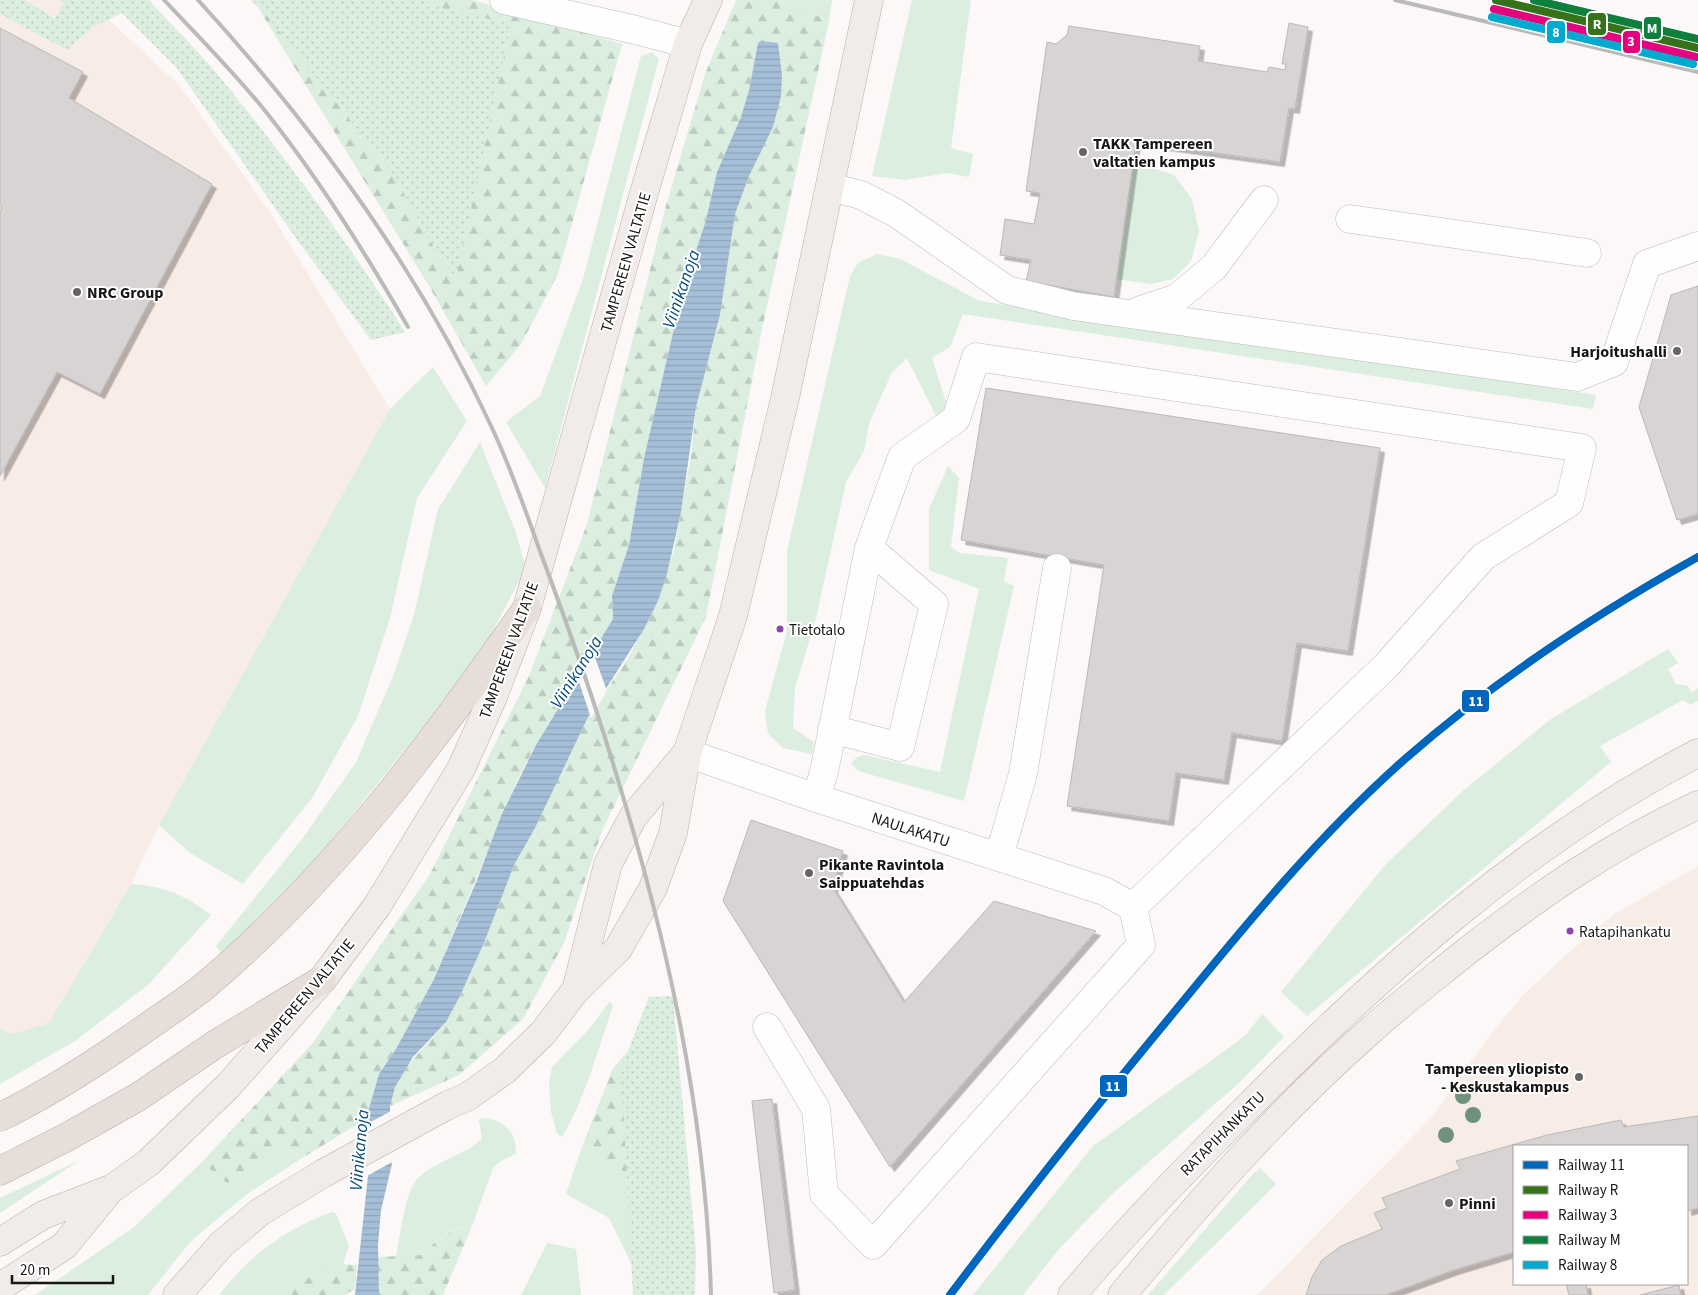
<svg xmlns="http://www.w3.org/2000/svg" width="1698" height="1295" viewBox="0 0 1698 1295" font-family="'Source Sans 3',sans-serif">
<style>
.industrial{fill:#f8ece7;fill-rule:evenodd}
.grass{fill:#dbeee0}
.forest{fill:url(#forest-firs)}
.park{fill:url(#park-dots)}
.water{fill:url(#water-rules)}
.pier{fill:#fbf8f7}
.building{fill:#d7d4d3;stroke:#bbb9b8;filter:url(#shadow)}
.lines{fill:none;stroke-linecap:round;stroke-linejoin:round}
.minor-casing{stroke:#bdbaba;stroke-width:29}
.major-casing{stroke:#b9aea9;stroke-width:29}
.highway-casing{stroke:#b9aea9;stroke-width:29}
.minor{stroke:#fefefe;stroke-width:28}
.major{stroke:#f1ebe9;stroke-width:28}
.highway{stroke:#e8ded9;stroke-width:28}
.rail{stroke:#babab9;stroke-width:4}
.rail-1-casing{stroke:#fff;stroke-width:11}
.rail-2-casing{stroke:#fff;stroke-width:11}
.rail-3-casing{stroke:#fff;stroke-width:11}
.rail-4-casing{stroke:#fff;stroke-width:11}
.rail-5-casing{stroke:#fff;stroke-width:11}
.rail-1{stroke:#0065bd;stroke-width:8}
.rail-2{stroke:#357219;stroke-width:8}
.rail-3{stroke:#e5007d;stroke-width:8}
.rail-4{stroke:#0e7f3c;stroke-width:8}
.rail-5{stroke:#00a9ce;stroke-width:8}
.tree{fill:#719180}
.poi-dot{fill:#676564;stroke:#fff;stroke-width:2}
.bus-dot{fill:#8e44ad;stroke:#fff;stroke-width:2}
.labels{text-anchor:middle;stroke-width:4;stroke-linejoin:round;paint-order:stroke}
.bus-label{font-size:15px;fill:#171615;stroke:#fff;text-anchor:start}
.poi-label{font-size:16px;font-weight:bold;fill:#171615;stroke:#fff;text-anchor:start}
.street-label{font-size:16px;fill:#171615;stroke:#fff}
.water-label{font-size:18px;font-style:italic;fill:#084c78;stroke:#fff}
.line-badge{stroke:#fff;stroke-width:2}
.badge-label{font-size:14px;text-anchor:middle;font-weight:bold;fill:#fff}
</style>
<defs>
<pattern id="forest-firs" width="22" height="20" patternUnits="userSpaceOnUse" patternTransform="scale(1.25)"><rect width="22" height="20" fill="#dbeee0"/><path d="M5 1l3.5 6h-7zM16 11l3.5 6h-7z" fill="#bbcbbf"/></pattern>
<pattern id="park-dots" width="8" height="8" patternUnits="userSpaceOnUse" patternTransform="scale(1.25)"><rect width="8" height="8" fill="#dbeee0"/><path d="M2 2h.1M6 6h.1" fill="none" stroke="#bbcbbf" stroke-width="1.8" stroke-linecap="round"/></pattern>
<pattern id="water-rules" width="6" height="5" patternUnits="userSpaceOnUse" patternTransform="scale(1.25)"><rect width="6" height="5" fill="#a4bfd7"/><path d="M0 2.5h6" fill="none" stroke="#8ca3b8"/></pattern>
<filter id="shadow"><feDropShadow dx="4.5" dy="4.5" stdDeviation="0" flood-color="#0004"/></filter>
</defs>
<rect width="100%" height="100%" fill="#fbf8f7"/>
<path class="industrial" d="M25 0H60L64 3 56 18Z
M0 14 67 50 93 27 108 19 179 85 270 212 390 409 159 825 131 884 49 1023 13 1034 0 1029Z
M1698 866V1295H1257L1432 1117 1488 1038 1521 997 1569 952 1616 913ZM1514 1146H1687V1284H1514Z"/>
<path class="grass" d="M782 0H832L829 21Z
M912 0H971L951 148 973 154 969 177 947 173 905 180 872 176Z
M652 52 659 59 545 488 506 422 540 396 583 279 641 56Z
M1133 162 1174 175 1192 199 1199 231 1191 261 1173 279 1151 284 1116 279Z
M877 254 900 259 980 301 1596 395 1593 409 963 314 950 347 932 358 948 408 937 418 907 358 892 372 869 424 864 451 846 482 816 618 795 688 793 728 814 742 812 754 783 748 768 734 765 711 787 631V551L850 276 858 263Z
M433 367 467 421 417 498 390 618 358 716 312 798 243 884 190 853 159 825 390 409Z
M480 442 515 530 526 568 488 640 419 732 315 861 223 955 216 946 302 839 355 764 392 679 414 615 438 509Z
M948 466 959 478 951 547 960 553 1008 558 1004 581 1014 586 964 801 858 771 851 763 857 757 864 755 940 772 979 589 929 570V509Z
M1668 649 1678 663 1668 669 1676 684 1688 686 1691 692 1698 688V701L1691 705 1683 700 1600 746 1611 762 1307 1016 1281 992 1386 864 1464 790 1551 719Z
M131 884C163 886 186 895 211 915L149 984 75 1041 0 1084V1029L13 1034 49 1023Z
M610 1001 613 1006C598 1049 586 1097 562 1137L557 1133 551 1112 549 1083 552 1067 589 1029Z
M1262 1014 1284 1037 1240 1082 1111 1195 1059 1249 1023 1295H973L1093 1146 1245 1036Z
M481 1118C504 1119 517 1132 516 1154L501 1161 493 1168 473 1224C448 1229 439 1238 422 1255L396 1257C400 1237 405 1191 418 1178 436 1161 463 1156 482 1139L479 1120Z
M582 1147 623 1171 634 1203 633 1267 609 1218 566 1194Z
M279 1149 299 1160 247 1194 190 1242 148 1295H35L133 1228 202 1162 227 1183Z
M80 1160 77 1162 0 1213V1198Z
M1260 1168 1276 1184 1164 1295H1148L1253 1174Z
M332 1212 336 1214 349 1246 343 1264 280 1289 272 1295H219C251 1254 284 1230 332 1212Z
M547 1243 576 1249 581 1295H521Z"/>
<path class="forest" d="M251 0H473L622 44 558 274 521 344 486 386 429 286 257 6Z
M736 0H782L829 21 761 334 706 617 602 831 564 943 523 1019 459 1075 390 1106 395 1087 403 1071 446 1022 459 998 484 943 514 865 535 828 553 787 588 717 627 660 658 601 674 550 691 456 696 407 720 315 735 214 749 176 773 127 782 75 778 43H758L749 90 741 117 717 172 706 220 682 294 644 458 629 545 612 596 613 619 609 628 536 745 518 779 434 979 396 1049 379 1074 366 1119 299 1160 279 1149 227 1183 202 1162 312 1044 430 874 529 676 587 524 665 209 705 74Z
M630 1049 652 1055 676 1295H633L634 1203 623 1171 582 1147 613 1068Z
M473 1224 443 1295H379L377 1257 422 1255C438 1239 450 1229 473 1224Z
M343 1264 357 1265 355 1289 344 1295H272L280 1289Z"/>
<path class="park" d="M0 0H25L55 18 64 3 60 0H149C173 27 200 52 223 81 289 161 349 245 405 332L371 340 298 241 176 67 122 13 93 27 67 50 0 14Z
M254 0H428V5L511 24 456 278 438 255 391 171Z
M673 996 696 1252 695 1295H633L623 1106 618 1076 649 997Z"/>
<path class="water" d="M761 41 778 43 782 75 781 96 773 127 749 176 735 214 720 315 696 407 681 512 667 574 658 601 644 629 588 717 535 828 514 865 484 943 459 998 446 1022 413 1057 395 1087 390 1106 392 1164 381 1210 378 1245 379 1295H355L368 1176 370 1139 366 1119 379 1074 396 1049 434 979 477 880 501 816 536 745 613 619 612 596 629 545 644 458 682 294 706 220 717 172 741 117 749 90 758 43Z"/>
<path class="pier" d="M592 649 607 691 591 718 576 673Z
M393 1110 394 1161 365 1177 367 1140 365 1125Z"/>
<path class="building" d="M1289 23 1308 27 1295 109 1289 108 1280 162 1136 142 1114 297 1026 281 1031 260 1000 255 1005 219 1034 224 1040 193 1026 191 1047 42 1056 44 1067 35 1069 26 1200 46 1198 61 1267 72 1269 67 1285 70 1286 64H1282Z
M0 28 83 72 69 98 212 184 100 394 57 372 0 476V212L2 207 0 206Z
M1698 286V514L1677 520 1639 407 1671 295Z
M986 388 1380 448 1348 651 1297 643 1282 741 1232 733 1224 780 1176 773 1169 821 1067 806 1104 565 961 540Z
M751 820 843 851 833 888 904 1002 994 901 1096 931 890 1167 723 901Z
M772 1099 795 1290 774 1293 752 1101Z
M1698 1116V1208L1687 1211V1146H1514V1252L1454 1270 1386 1295H1306L1312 1277 1322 1260 1341 1246 1382 1229 1374 1213 1387 1208 1382 1198 1460 1169 1456 1161 1547 1135 1621 1120 1624 1127Z
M1566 1284H1586L1588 1295H1569Z
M1679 1285 1681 1295H1640Z"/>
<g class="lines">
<defs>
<path id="minor" d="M504 0 636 30 688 44
M830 187 861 195 896 213 1007 290 1073 306 1577 377 1614 362 1647 264 1698 246
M1350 219 1587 253
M1138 311 1177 298 1214 267 1264 200
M832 729 900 747 934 604 869 548
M687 753 816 798 1104 891 1133 907
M816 798 824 772 869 548 902 457 956 419 976 357 1582 448 1569 503 1483 557 1386 666 1133 907
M999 857 1023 774 1057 568
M767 1027 816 1109 824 1194 873 1245 1141 945 1133 907"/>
<path id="major" d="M576 990 608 864 633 817 685 755
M0 1242 43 1215 108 1190
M0 1287 64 1246 110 1190 148 1163 228 1086 322 980 377 906 461 769 493 697 527 608 644 193 688 44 708 0
M177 1295 222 1244 260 1212 322 1174 448 1105 467 1097 505 1070 543 1033 575 991 618 949 653 888 673 833 687 753 733 616 785 398 869 0
M1072 1295C1128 1228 1190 1165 1252 1103 1385 969 1529 840 1698 753
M1122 1295C1199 1202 1280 1110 1371 1030 1401 1003 1434 978 1466 952 1542 893 1610 846 1698 805"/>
<path id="highway" d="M0 1117C46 1095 91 1066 133 1037 155 1021 179 1006 201 989 328 884 434 742 527 608
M0 1171 67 1137 138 1097 216 1044 322 980"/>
</defs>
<use href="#minor" class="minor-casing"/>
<use href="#major" class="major-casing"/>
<use href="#highway" class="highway-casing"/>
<use href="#minor" class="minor"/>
<use href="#major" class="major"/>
<use href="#highway" class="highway"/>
<path class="rail" d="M164 0C199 37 235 73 266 112 320 180 365 252 408 327
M198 0C315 128 419 270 492 428 511 468 526 512 541 554 568 626 593 697 615 770 668 942 706 1114 711 1295
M1395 0 1698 72"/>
<defs>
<path id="rail-1" d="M950 1295C1023 1198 1098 1104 1175 1011 1247 923 1319 835 1405 759 1494 681 1594 615 1698 557"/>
<path id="rail-2" d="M1496 0 1698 48"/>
<path id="rail-3" d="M1494 9 1696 57"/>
<path id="rail-4" d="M1534 0 1698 39"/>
<path id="rail-5" d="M1492 17 1693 64"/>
</defs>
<use href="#rail-1" class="rail-1-casing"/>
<use href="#rail-2" class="rail-2-casing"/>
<use href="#rail-3" class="rail-3-casing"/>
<use href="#rail-4" class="rail-4-casing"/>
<use href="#rail-5" class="rail-5-casing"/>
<use href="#rail-1" class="rail-1"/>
<use href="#rail-2" class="rail-2"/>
<use href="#rail-3" class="rail-3"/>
<use href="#rail-4" class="rail-4"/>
<use href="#rail-5" class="rail-5"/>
</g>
<g class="tree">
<circle cx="1463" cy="1096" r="8"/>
<circle cx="1473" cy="1115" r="8"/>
<circle cx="1446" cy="1135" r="8"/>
</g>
<g class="poi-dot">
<circle cx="1083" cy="152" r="5"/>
<circle cx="77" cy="292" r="5"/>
<circle cx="1677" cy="351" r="5"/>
<circle cx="809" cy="873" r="5"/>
<circle cx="1579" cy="1077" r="5"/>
<circle cx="1449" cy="1203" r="5"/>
</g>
<g class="bus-dot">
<circle cx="780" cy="629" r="4.5"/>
<circle cx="1570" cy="931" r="4.5"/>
</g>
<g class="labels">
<g class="bus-label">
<text x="789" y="635">Tietotalo</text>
<text x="1579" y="937">Ratapihankatu</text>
</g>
<g class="poi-label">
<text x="1093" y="149">TAKK Tampereen<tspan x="1093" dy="18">valtatien kampus</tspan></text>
<text x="87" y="298">NRC Group</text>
<text x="1667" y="357" text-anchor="end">Harjoitushalli</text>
<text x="819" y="870">Pikante Ravintola<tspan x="819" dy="18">Saippuatehdas</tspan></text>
<text x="1569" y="1074" text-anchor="end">Tampereen yliopisto<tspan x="1569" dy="18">- Keskustakampus</tspan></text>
<text x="1459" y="1209">Pinni</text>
</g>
<g class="street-label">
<text transform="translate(625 262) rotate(-74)" y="6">TAMPEREEN VALTATIE</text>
<text transform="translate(508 650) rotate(-70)" y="6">TAMPEREEN VALTATIE</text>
<text transform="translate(911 829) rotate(18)" y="6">NAULAKATU</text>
<text transform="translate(304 996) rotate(-50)" y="6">TAMPEREEN VALTATIE</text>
<text transform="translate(1222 1133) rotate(-45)" y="6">RATAPIHANKATU</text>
</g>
<g class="water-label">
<text transform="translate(681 289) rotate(-71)" y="6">Viinikanoja</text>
<text transform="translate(576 672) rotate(-58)" y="6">Viinikanoja</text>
<text transform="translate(359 1150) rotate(-85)" y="6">Viinikanoja</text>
</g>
</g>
<g class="line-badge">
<rect x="1587" y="12" width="20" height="24" rx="5" fill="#357219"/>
<rect x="1643" y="16" width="19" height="24" rx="5" fill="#0e7f3c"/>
<rect x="1546" y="20" width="20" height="24" rx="5" fill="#00a9ce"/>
<rect x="1622" y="30" width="19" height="24" rx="5" fill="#e5007d"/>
<rect x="1461" y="689" width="29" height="24" rx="5" fill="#0065bd"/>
<rect x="1099" y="1074" width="29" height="24" rx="5" fill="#0065bd"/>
</g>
<g class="badge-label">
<text x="1597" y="29">R</text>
<text x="1652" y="33">M</text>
<text x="1556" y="37">8</text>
<text x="1631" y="46">3</text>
<text x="1476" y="706">11</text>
<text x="1113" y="1091">11</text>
</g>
<rect x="1513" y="1145" width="175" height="140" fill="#ffffff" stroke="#a2a2a1"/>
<rect x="1523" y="1161" width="25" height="8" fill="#0065bd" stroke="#a2a2a1"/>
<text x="1558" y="1170" font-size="15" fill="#171615">Railway 11</text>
<rect x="1523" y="1186" width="25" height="8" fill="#357219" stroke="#a2a2a1"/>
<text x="1558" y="1195" font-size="15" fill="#171615">Railway R</text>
<rect x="1523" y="1211" width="25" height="8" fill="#e5007d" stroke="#a2a2a1"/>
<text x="1558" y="1220" font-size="15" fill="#171615">Railway 3</text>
<rect x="1523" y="1236" width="25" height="8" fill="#0e7f3c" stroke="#a2a2a1"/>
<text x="1558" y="1245" font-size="15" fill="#171615">Railway M</text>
<rect x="1523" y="1261" width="25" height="8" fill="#00a9ce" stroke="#a2a2a1"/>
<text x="1558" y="1270" font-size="15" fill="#171615">Railway 8</text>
<path d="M12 1275v8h101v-8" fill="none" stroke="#171615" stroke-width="2.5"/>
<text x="20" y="1275" font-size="15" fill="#171615" stroke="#ffffff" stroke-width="4" paint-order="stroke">20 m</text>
</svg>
